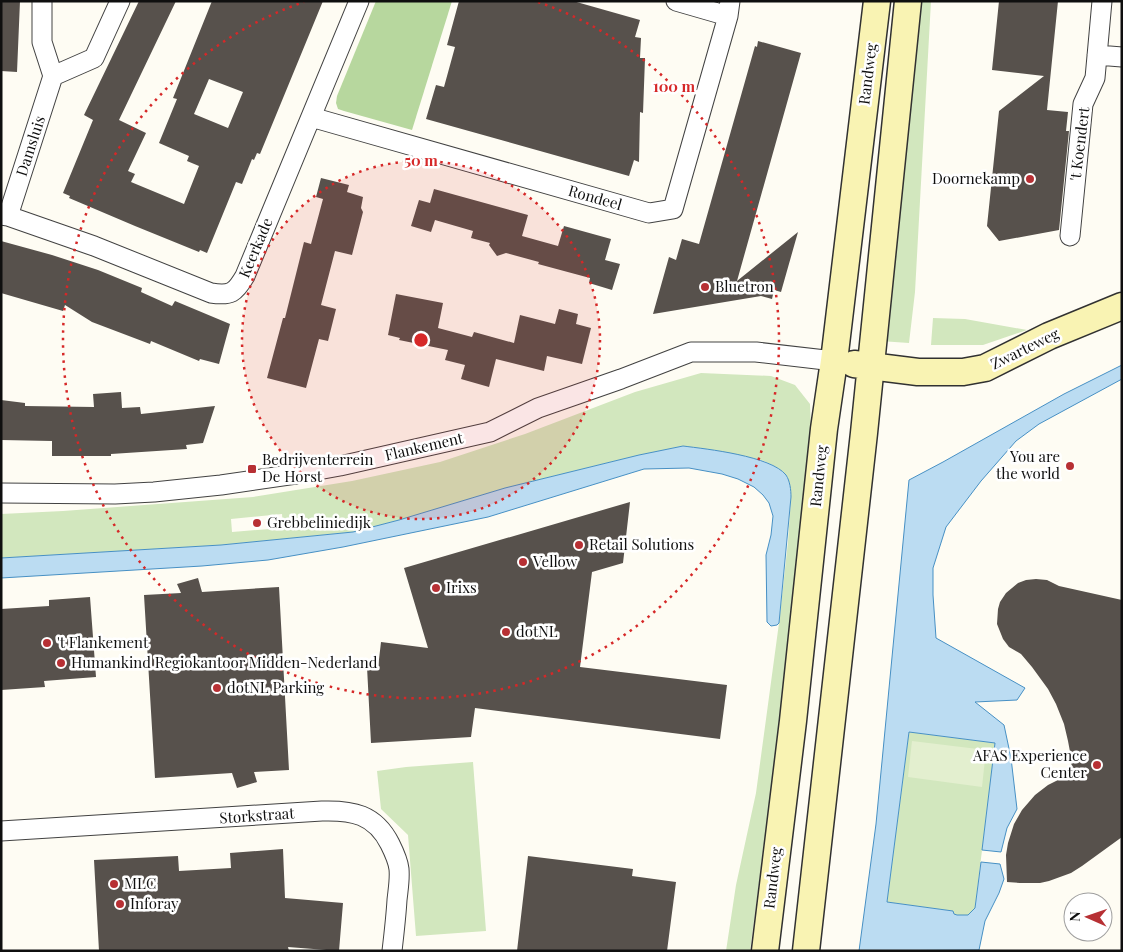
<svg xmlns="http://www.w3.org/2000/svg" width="1123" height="952" viewBox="0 0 1123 952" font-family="'Playfair Display',serif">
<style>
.green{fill:#d2e7be;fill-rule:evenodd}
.forest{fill:#b7d79e}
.pitch{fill:#e3efcf}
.water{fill:#bbdcf2;stroke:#4790c4}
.building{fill:#57514c;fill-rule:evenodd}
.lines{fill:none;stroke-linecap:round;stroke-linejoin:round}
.street-casing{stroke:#424242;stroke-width:21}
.secondary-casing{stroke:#313131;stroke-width:29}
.street{stroke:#fff;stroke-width:19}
.secondary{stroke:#f9f3b3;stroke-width:26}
.ring{fill:none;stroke:#d62828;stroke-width:2.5;stroke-dasharray:2.5 5}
.poi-dot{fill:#b73034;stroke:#fff;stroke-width:2}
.labels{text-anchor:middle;stroke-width:5;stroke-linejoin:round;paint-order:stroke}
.street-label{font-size:15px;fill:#0f0f0f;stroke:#fff}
.poi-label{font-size:15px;fill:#0f0f0f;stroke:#fff;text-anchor:start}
.centre{fill:#d62828;stroke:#fff;stroke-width:2.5}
.ring-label{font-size:15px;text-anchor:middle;font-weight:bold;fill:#d62828;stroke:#fff;stroke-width:5;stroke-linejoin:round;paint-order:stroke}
</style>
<rect width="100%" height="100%" fill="#fefcf3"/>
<path class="green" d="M918 1H931L915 292 909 343 880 341Z
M933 318 965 319 1027 330 983 345H931Z
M701 373 771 376 795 385 810 404 811 428 790 647 750 951H726L736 885 756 793 779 623 788 542 791 497 790 486 787 476 778 468 764 461 719 451 683 446 639 455 505 488 399 520 353 532 221 545 1 558V514L63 511 253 497 352 481 440 462 525 434 635 392ZM282 514 283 528 232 532 231 519Z
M909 732 995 743 975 908 968 915H957L954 914 953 911 887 902Z
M473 762 486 931 416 936 408 835 381 809 377 771 406 767Z"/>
<path class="forest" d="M376 1H452L412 130 344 111 338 109 336 103 337 96Z"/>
<path class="pitch" d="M912 741 986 750 982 787 908 777Z"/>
<path class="water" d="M1122 365V379L1039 424 1016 441 981 481 946 527 933 568V595L936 638 1025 688 1017 700 975 702 1004 725 1011 758 1017 809 1007 828 1001 852 982 850 995 743 909 732 887 902 953 911 954 914 957 915H968L975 908 981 862 1000 864 1004 879 999 893 985 921 979 950 859 951 876 824 909 480 943 462 1064 394Z
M683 446C707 449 771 456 786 475 790 481 791 490 791 497L779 623 777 625 771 626 767 622 766 555 771 535 773 516 769 503 763 495 754 487 738 479 722 474 689 468 644 469 488 517 343 547 268 560 202 566 1 578V558L221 545 353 532 399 520 505 488 639 455Z"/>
<path class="building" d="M1 1H20L17 72 1 71Z
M139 1H176L119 120 146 133 128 171 135 174 131 182 184 204 199 166 187 161 189 156 159 143 177 99 173 98 212 1H323L260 154 257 153 254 160 252 159 242 184 236 182 207 253 200 250 199 252 135 226 69 198 70 196 63 193 93 120 84 115ZM209 79 243 92 228 128 194 114Z
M459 1H573L640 20 635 37 641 38 640 58H645L643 113 640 112 639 162 634 160 629 176 426 119 436 85 444 87 455 47 447 45Z
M999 1H1058L1047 110 1068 112 1066 131H1069L1059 230 999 241 987 226 999 111 1044 76 992 70Z
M758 41 801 53 737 281 798 232 781 292 774 290 772 299 761 296 653 314 669 257 676 260 682 239 699 244 755 46 757 47Z
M321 178 349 185 347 192 363 197 361 208 363 212 352 255 335 251 321 305 336 309 328 341 319 339 306 388 267 378 283 318H285L304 242 311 244 323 199 316 197Z
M434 189 528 215 522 236 558 246 564 226 611 239 605 260 620 264 612 290 589 283 590 278 538 264 539 262 506 253 497 256 489 245 490 243 471 238 473 231 435 220 431 232 411 226 419 200 430 203Z
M1 241 52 255 98 270 142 288 141 292 172 306 175 301 230 324 219 364 200 359 199 361 151 341 150 344 92 322 65 305 63 311 1 293Z
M396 294 443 303 438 328 472 337 474 332 514 343 520 315 555 324 559 309 578 314 576 324 591 328 582 364 547 356 544 371 496 359 489 387 461 379 465 365 445 360 448 350 399 340 400 338 388 335Z
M121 392 122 408 140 407 141 414 215 406 203 443 186 445 187 449 111 454V456H52V441L1 440V400L25 403V406L94 407 93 394Z
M630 502 623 563 592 572 580 667 727 685 720 739 475 708 471 737 371 743 367 667 378 668 381 642 428 648 404 568Z
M198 578 202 592 279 587 289 770 254 772 257 782 237 788 232 773 155 778 144 595 181 593 177 584Z
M1036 579 1047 580 1059 586 1122 600V837L1082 866 1071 873 1049 881 1040 883H1020L1007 882 1006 855 1008 843 1014 824 1022 810 1035 795 1048 785 1072 773 1071 757 1068 741 1064 724 1056 704 1048 689 1032 667 1021 654 1009 647 1003 639 997 624 998 609 1000 602 1006 593 1018 583 1026 580Z
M90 597 96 677 44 681 45 687 1 690V609L49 606V600Z
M283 849 285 898 343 903 339 951 288 947 289 951H99L94 860 178 856 179 871 231 868 230 853Z
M528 856 633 869 632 876 676 882 667 951H517Z"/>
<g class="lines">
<defs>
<path id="street" d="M676 1 728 16
M1097 55 1122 57
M53 76 94 58 120 1
M311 117 649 213 673 209 728 16 730 1
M1 215 8 216 94 246 211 293C231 296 235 293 245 276L359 1
M8 216 53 76 42 42V1
M1070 236 1083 104 1095 78 1102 1
M1 493 115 494 154 492 221 485 296 474 340 466 490 432 538 408 621 379 691 352H756L834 361
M1 831 322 811C352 810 375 814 390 844 394 852 398 860 399 869 400 880 398 890 397 900 396 917 394 934 392 951"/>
<path id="secondary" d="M854 364 918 372H963L985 368 1049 336 1122 306
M765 951 793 721 824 429 834 361 877 1
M806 951 864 433 908 1"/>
</defs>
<use href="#street" class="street-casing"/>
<use href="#secondary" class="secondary-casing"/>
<use href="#street" class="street"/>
<use href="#secondary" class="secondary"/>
</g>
<circle cx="421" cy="340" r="179" fill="#d62828" fill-opacity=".12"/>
<g class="ring">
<circle cx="421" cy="340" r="179"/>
<path d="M538 2A358 358 0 1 1 304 2"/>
</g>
<g class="poi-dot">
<circle cx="1030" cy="179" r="5"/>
<circle cx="705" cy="287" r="5"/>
<circle cx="1070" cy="466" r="5"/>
<rect x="247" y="464" width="10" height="10" rx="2.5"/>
<circle cx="257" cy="523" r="5"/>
<circle cx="579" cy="545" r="5"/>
<circle cx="523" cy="562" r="5"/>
<circle cx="436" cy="588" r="5"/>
<circle cx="506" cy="632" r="5"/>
<circle cx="47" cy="643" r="5"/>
<circle cx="61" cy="663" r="5"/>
<circle cx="217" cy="688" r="5"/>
<circle cx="1097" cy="765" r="5"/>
<circle cx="114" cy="884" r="5"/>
<circle cx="120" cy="904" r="5"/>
</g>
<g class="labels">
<g class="street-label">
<text transform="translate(868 74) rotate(-83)" y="5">Randweg</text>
<text transform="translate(1080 144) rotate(-83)" y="5">'t Koendert</text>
<text transform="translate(31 146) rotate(-72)" y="5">Damsluis</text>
<text transform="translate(595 198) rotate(16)" y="5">Rondeel</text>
<text transform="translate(256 248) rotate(-67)" y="5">Keerkade</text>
<text transform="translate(1025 349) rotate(-26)" y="5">Zwarteweg</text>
<text transform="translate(424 447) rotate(-13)" y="5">Flankement</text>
<text transform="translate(819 476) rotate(-84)" y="5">Randweg</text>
<text transform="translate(257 816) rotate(-4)" y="5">Storkstraat</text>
<text transform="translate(773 878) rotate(-83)" y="5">Randweg</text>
</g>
<g class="poi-label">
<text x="1020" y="184" text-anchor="end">Doornekamp</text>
<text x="715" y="292">Bluetron</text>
<text x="1060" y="462" text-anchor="end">You are<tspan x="1060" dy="17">the world</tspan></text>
<text x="262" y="465">Bedrijventerrein<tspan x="262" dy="17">De Horst</tspan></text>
<text x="267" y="528">Grebbeliniedijk</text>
<text x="589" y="550">Retail Solutions</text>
<text x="533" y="567">Vellow</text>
<text x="446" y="593">Irixs</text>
<text x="516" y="637">dotNL</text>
<text x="57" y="648">'t Flankement</text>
<text x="71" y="668">Humankind Regiokantoor Midden-Nederland</text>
<text x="227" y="693">dotNL Parking</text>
<text x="1087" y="761" text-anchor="end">AFAS Experience<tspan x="1087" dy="17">Center</tspan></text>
<text x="124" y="889">MLC</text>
<text x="130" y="909">Inforay</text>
</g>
</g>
<circle cx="421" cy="340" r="8" class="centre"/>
<g class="ring-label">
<text x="674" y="92">100 m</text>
<text x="421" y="166">50 m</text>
</g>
<rect width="1123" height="952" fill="none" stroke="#0f0f0f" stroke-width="5"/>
<g transform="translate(1088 917) rotate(272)"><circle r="24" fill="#ffffff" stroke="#9f9f9f"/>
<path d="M0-4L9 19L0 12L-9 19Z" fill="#b73034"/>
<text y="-8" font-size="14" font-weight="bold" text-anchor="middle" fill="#0f0f0f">N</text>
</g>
</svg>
